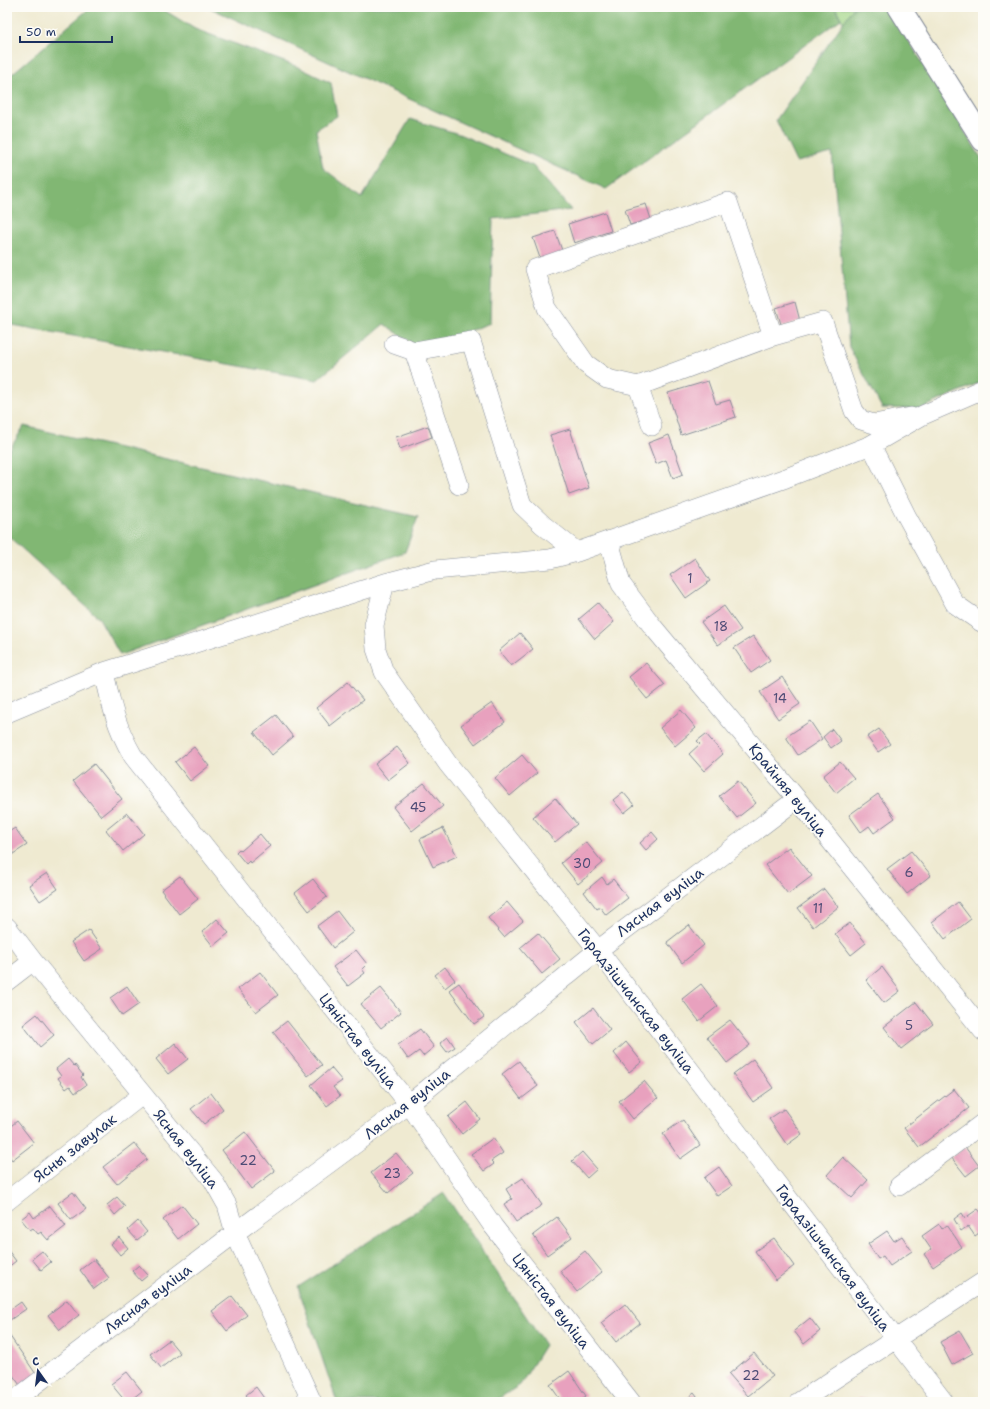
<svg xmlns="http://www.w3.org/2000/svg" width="990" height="1409" viewBox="0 0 990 1409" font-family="'Shantell Sans',sans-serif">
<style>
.green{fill:#a2d686;stroke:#5e8272}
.forest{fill:#81b773;stroke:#4e7368}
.building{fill:#e8a1be}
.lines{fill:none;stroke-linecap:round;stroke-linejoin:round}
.minor-casing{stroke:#858c98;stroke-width:20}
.major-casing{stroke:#858c98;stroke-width:24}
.minor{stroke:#fff;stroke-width:19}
.major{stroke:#fff;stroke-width:22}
.labels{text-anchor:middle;stroke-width:3.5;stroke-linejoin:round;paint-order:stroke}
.number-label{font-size:13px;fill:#4e4c76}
.street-label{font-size:15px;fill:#1b2f5e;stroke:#fdfcf7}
</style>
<rect width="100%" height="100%" fill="#fdfcf7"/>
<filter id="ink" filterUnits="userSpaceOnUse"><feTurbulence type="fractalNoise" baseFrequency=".025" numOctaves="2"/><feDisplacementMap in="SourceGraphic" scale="8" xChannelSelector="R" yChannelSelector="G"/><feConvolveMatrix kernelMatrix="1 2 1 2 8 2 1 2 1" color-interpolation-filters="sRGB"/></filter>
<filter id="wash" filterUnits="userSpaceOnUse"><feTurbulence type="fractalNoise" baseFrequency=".012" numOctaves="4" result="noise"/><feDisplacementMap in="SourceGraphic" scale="16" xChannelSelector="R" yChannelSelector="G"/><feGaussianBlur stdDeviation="0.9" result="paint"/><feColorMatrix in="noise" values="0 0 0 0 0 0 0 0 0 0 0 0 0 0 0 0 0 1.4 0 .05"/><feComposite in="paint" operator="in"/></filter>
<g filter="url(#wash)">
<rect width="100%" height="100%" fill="#efead1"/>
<path class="green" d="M835 7H856L844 24Z"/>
<path class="forest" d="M91 7H159L195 29 298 67 331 83 337 116 316 130 323 168 362 198 410 119 459 134 533 166 571 210 493 219 490 323 421 349 384 324 317 380 7 324V78Z
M208 7H835L841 19 606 189Z
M854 7H888L983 161V381L920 409 882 408 849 347 832 153 796 162 776 120Z
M24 426 418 517 405 552 120 655 99 618 7 535V454Z
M444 1193 545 1345 520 1385 493 1402H337L298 1287Z"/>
<g id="blocks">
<path class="building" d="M646 204 651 219 630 225 625 210Z
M605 212 611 231 574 243 568 224Z
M555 231 563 253 541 261 533 238Z
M795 302 800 321 782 327 776 308Z
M708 381 716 404 730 400 736 417 681 435 668 393Z
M428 426 432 437 400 449 396 437Z
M570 429 589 488 569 495 550 435Z
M669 435 683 474 673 478 666 460 656 464 648 443Z
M695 558 710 581 686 598 670 575Z
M598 603 614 622 595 639 579 619Z
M724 606 741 630 718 645 701 622Z
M520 633 533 649 511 666 499 651Z
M753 636 770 660 751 673 734 648Z
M646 663 665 685 647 699 629 677Z
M782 677 800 704 778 719 760 692Z
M348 682 363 700 330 726 316 708Z
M492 703 505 722 475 744 461 725Z
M681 710 696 728 675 746 660 728Z
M276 715 293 737 272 755 254 732Z
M810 721 822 739 798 755 786 737Z
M832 729 841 741 831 748 823 737Z
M879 729 890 744 878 752 867 737Z
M706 734 723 754 704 771 689 754 700 744 697 741Z
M194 747 209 766 190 781 175 762Z
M397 747 410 763 388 780 375 764Z
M522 755 537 773 510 796 495 778Z
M840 762 854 778 836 793 823 776Z
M94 764 122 799 101 816 73 781Z
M738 781 756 803 737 818 719 796Z
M424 783 443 806 412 831 393 807Z
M623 792 634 805 624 813 613 800Z
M878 794 895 818 874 833 869 826 861 832 849 815Z
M555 798 577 824 555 842 533 817Z
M127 813 144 834 123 851 106 830Z
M15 828 27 845 10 856 7 852V833Z
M443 828 457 856 433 867 420 839Z
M652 832 658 839 646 850 640 843Z
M260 834 270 846 250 863 249 861 246 864 236 852 239 849 241 851Z
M586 842 603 863 578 884 561 863Z
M789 847 812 876 788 894 765 865Z
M911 851 931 875 907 894 887 869Z
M47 873 58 889 40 901 29 885Z
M180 876 198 899 179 914 161 890Z
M602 877 607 884 613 879 628 898 606 915 600 907 597 909 584 892Z
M313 879 327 897 309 911 295 893Z
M824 889 838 907 813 927 798 908Z
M507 902 523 921 504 937 488 918Z
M958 902 971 919 945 939 932 922Z
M337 911 353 932 333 948 317 926Z
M217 919 229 933 213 946 202 932Z
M850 923 866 943 851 955 835 934Z
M689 925 704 945 682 963 667 942Z
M89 930 102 949 84 961 71 942Z
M538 933 560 959 542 974 520 948Z
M356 950 367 964 362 969 365 973 348 986 333 967Z
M445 967 455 980 445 988 435 975Z
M882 967 900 991 884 1003 866 980Z
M260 972 278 995 256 1012 238 989Z
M459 983 484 1017 474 1024 449 990Z
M701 984 718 1006 699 1021 682 999Z
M127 986 139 1004 122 1016 110 998Z
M381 988 401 1012 381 1028 361 1004Z
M916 1002 933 1024 901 1049 884 1027Z
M593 1008 610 1030 593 1044 576 1022Z
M37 1014 54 1035 40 1047 23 1025Z
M730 1020 750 1045 727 1063 707 1037Z
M287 1021 322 1065 308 1076 273 1032Z
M420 1029 434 1047 423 1056 419 1051 408 1059 398 1045Z
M448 1037 455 1047 447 1052 440 1043Z
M626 1042 642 1062 629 1072 614 1053Z
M175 1043 188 1059 168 1074 156 1059Z
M68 1059 74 1066 75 1065 83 1075 81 1077 86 1085 75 1093 70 1086 66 1089 58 1078 61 1076 56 1069Z
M753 1059 773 1088 753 1102 733 1074Z
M519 1061 538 1086 521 1099 502 1074Z
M331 1068 342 1081 333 1087 340 1096 327 1106 311 1085Z
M644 1081 658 1098 633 1119 619 1101Z
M954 1089 969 1108 919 1147 904 1128Z
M211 1093 223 1109 204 1124 191 1109Z
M467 1102 480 1119 462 1134 448 1117Z
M784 1109 802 1134 787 1145 769 1119Z
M683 1120 700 1145 680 1159 663 1134Z
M17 1121 34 1143 12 1160 7 1153V1129Z
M245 1132 275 1171 251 1189 222 1150Z
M493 1138 503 1153 491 1161 494 1164 484 1171 471 1154Z
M134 1143 147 1159 117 1184 103 1167Z
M965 1147 979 1166 966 1176 951 1157Z
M582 1152 597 1169 587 1178 572 1161Z
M396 1153 413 1173 388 1193 371 1173Z
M843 1157 868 1180 852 1198 827 1175Z
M719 1167 732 1186 717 1196 704 1178Z
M523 1178 542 1205 516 1222 504 1204 512 1199 506 1189Z
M73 1192 86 1209 71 1220 58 1203Z
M117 1197 125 1206 115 1215 107 1205Z
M182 1205 197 1224 178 1239 163 1220Z
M50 1206 66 1226 48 1240 41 1232 38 1234 33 1228 30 1230 21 1219 30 1212 34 1218Z
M978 1209 983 1215V1230L975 1236 968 1226 961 1231 954 1219 962 1213 965 1218Z
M557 1217 572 1237 547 1255 533 1235Z
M138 1221 147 1232 137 1240 128 1230Z
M939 1224 942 1229 947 1225 962 1247 933 1267 924 1254 931 1249 922 1236Z
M887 1231 894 1241 902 1236 912 1251 890 1266 883 1256 878 1259 868 1244Z
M119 1237 128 1248 120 1255 111 1244Z
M774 1238 794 1266 776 1280 755 1251Z
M7 1249 16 1261 7 1268Z
M42 1251 51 1262 41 1270 32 1259Z
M585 1251 602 1272 577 1292 560 1271Z
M94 1259 109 1278 94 1289 80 1270Z
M139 1265 148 1275 141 1281 132 1271Z
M232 1296 247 1315 227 1331 212 1311Z
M67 1300 79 1315 60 1330 48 1315Z
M21 1302 26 1309 7 1322V1312Z
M625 1304 640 1323 616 1342 601 1323Z
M810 1318 820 1331 804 1344 794 1331Z
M960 1331 973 1353 952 1365 940 1342Z
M7 1332 38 1377 22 1388 7 1367Z
M169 1340 180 1353 161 1368 150 1354Z
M754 1353 773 1376 748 1396 729 1374Z
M569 1371 586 1396 578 1402H562L550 1385Z
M127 1372 142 1391 128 1402H126L111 1384Z
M256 1387 266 1401 265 1402H251L246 1395Z
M694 1393 701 1402H683Z
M859 1398 875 1401V1402H858Z"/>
</g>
</g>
<g filter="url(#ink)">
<use href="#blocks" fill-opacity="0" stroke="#858c98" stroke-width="1"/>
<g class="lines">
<defs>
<path id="minor" d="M773 336 728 202 535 269 547 308 586 364 607 379 638 386 773 336 823 322 854 411 861 420 874 424 911 417
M394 344 414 351 471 341 522 505 543 525 577 552
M414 351 459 485
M638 386 652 426
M871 445 906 515 955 604 981 622 983 621
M609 541 621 584 653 627 797 799 983 1031
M385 583 374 625 376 649 384 672 448 764 598 950 944 1402
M104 672C111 704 116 727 133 756L409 1104 493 1226 631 1402
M7 713 104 672 385 583 435 570 550 559 577 552 786 478 871 445 923 415 983 389
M7 927 33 961 213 1180 227 1205 235 1233 312 1402
M7 981 33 961
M899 1186 983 1123
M7 1201 142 1095
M12 1402 235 1233 409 1104 598 950 797 799
M799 1402 983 1282"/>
<path id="major" d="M899 7 983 140"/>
</defs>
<use href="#minor" class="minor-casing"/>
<use href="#major" class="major-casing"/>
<use href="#minor" class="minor"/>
<use href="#major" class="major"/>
</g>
</g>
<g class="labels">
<g class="number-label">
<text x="690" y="583">1</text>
<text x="721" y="631">18</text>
<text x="780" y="703">14</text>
<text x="418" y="812">45</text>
<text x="582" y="868">30</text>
<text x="909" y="877">6</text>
<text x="818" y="913">11</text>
<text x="909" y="1030">5</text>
<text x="248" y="1165">22</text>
<text x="392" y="1178">23</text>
<text x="751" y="1380">22</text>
</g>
<g class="street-label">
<text transform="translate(788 790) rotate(51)" y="5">Крайняя вуліца</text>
<text transform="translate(660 902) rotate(-37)" y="5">Лясная вуліца</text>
<text transform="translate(636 1001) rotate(52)" y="5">Гарадзішчанская вуліца</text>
<text transform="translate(358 1041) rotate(52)" y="5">Цяністая вуліца</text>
<text transform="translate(407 1104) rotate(-38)" y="5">Лясная вуліца</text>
<text transform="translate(75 1148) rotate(-38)" y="5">Ясны завулак</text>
<text transform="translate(186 1149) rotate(52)" y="5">Ясная вуліца</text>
<text transform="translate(833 1258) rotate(53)" y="5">Гарадзішчанская вуліца</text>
<text transform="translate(148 1299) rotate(-37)" y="5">Лясная вуліца</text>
<text transform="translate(551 1301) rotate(52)" y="5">Цяністая вуліца</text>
</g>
</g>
<rect width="990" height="1409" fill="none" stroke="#fdfcf7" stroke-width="24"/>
<g transform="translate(38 1371) rotate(346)" stroke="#fdfcf7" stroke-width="3" paint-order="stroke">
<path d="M0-3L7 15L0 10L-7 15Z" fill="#1b2f5e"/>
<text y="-6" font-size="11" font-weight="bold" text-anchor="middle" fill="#1b2f5e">С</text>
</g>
<path d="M20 36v6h92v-6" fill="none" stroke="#1b2f5e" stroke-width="2"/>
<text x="26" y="36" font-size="12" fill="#1b2f5e" stroke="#fdfcf7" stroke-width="3" paint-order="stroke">50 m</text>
</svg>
